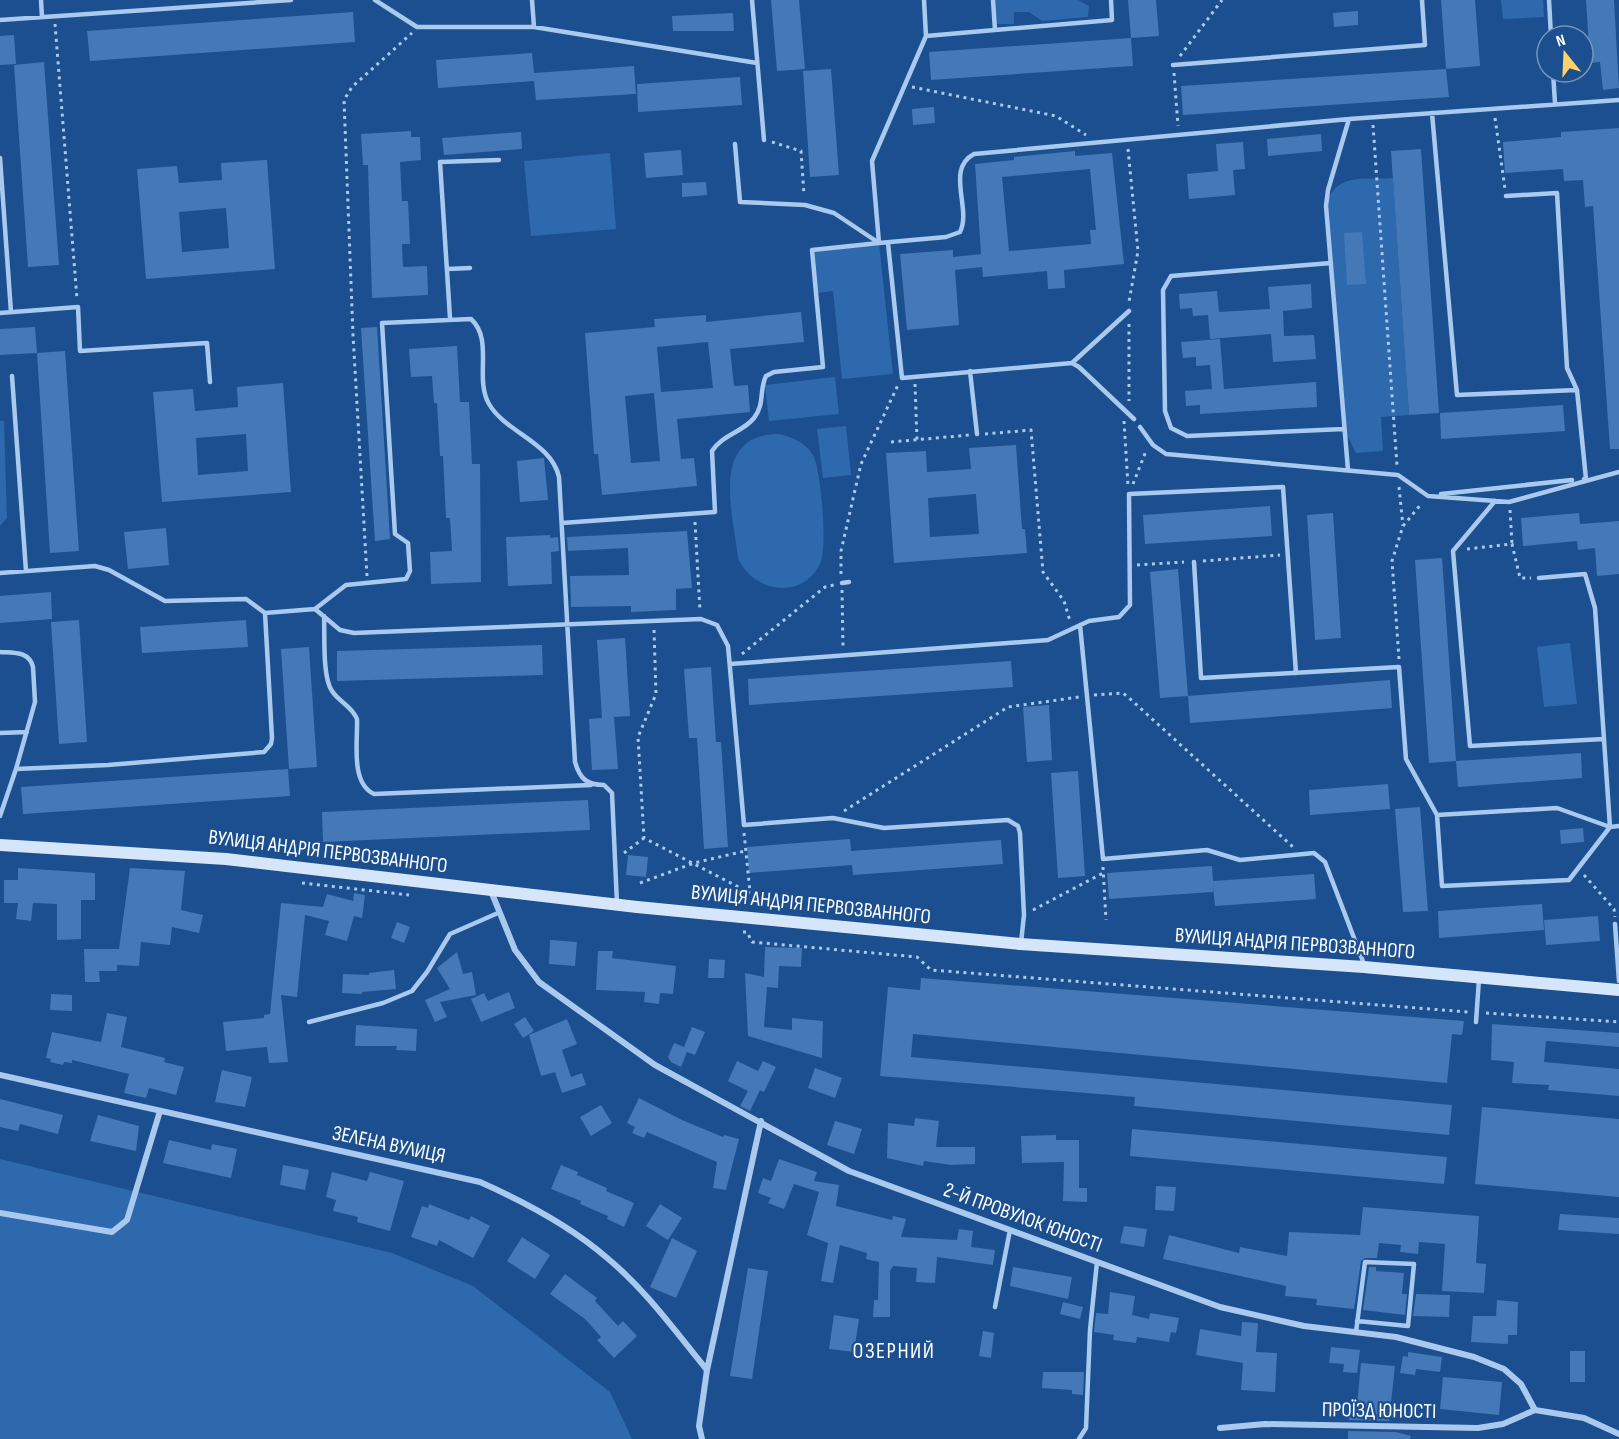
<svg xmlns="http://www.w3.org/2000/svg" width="1619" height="1439" viewBox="0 0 1619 1439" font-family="'Sofia Sans Condensed',sans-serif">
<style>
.green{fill:#2e69ad}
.building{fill:#4478b7;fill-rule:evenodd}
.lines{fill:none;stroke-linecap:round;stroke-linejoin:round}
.path{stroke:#a9c9ee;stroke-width:3;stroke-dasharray:3 4.5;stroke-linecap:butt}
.lane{stroke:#a9c9ee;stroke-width:4.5}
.street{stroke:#a9c9ee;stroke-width:6}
.secondary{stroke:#d6e6fa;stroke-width:12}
.labels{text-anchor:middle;stroke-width:4.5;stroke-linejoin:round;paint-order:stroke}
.street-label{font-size:21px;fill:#fff;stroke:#1b4f8f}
.neighbourhood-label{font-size:22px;letter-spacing:1.5px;fill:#fff;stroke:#1b4f8f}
</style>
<rect width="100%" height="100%" fill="#1b4f8f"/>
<path class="green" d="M995 0H1078L1089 6 1088 17 1042 21 1029 12H1014V24H997Z
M1501 0H1543L1544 17 1503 19Z
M610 153 616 229 531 236 524 161Z
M1393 178 1409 415 1381 417 1383 451 1356 453 1344 429 1326 206C1335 172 1363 180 1393 178Z
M879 243 893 374 842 379 833 291 817 293 812 250Z
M835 377 839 414 769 421 765 385Z
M0 421H4L7 518 0 526Z
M846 426 851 475 823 478 817 429Z
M779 434C792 437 805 442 813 455 821 469 828 549 820 564 802 601 752 592 738 558 733 513 709 434 779 434Z
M1570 643 1577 704 1544 707 1537 647Z
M0 1159 392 1253 473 1286 610 1392 632 1439H0Z"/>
<path class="building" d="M771 0H799L805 69 777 71Z
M1128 0H1156L1159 36 1131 38Z
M1441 0H1475L1480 66 1446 69Z
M1586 0H1614L1619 88 1603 90 1600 62 1590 63Z
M1358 11V25L1334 27 1333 13Z
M353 12 355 42 90 61 87 31Z
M733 13 734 31H673L672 16Z
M14 35 16 64 0 65V36Z
M1131 38 1133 66 931 80 929 52Z
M532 53 534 73 634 66 636 94 536 100 534 81 438 88 436 60Z
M44 62 59 265 28 267 14 65Z
M831 69 839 175 810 177 803 71Z
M1446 69 1449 97 1183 115 1181 86Z
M740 77 742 105 638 112 637 84Z
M934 107 935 123 913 125 912 109Z
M1619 128V449H1610L1593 206 1585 207 1583 180 1564 181 1563 169 1505 173 1503 142 1561 137V132Z
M411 131V137H420L421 160 400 162 402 201H408L410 244H402L403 267 427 266 428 295 372 298 368 165H363L361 134Z
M521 132 522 149 444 155 442 138Z
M1321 134 1322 151 1268 156 1267 139Z
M1243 142 1245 169 1233 170 1235 195 1189 199 1187 174 1218 171 1216 144Z
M1421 149 1439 413 1409 415 1391 151Z
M681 150 683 175 646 178 644 153Z
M1075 151V156L1112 153 1124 264 1064 270 1065 288 1048 289 1047 271 983 277 982 267 955 270 959 325 907 330 900 254 953 250V257L981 254 975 164 1014 160V157ZM1090 169 1096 230H1090L1091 244 1009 251 1002 177Z
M267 160 275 269 146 279 137 169 177 166 179 183 222 180 221 163ZM226 208 229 248 182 252 179 212Z
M706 182 707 195 682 197V183Z
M1362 232 1366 284 1347 285 1344 233Z
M1311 284 1312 308 1283 311 1284 336 1314 335 1316 359 1273 362 1271 334 1210 339 1208 315 1193 316 1192 308 1180 309 1179 294 1217 291 1219 312 1270 309 1268 287Z
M801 312 804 342 730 349 734 386 748 385 750 412 677 419 681 459 694 458 697 486 602 495 598 454H594L585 333 655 327 654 319 706 315V322ZM708 342 713 388 661 392 657 347ZM654 393 660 461 631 463 625 396Z
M35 327 37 353 0 355V329Z
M377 327 390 539 375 541 361 328Z
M1220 339 1224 389 1316 382 1317 407 1200 414V405L1186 406 1185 391 1212 389 1210 365 1196 366V357L1183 358 1181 342Z
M457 346 460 402H469L472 464H480L481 582 431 584 430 552 452 551 450 518H446L443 456H440L437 403H434L432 376 411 377 409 349Z
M65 351 79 551 50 553 37 353Z
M283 383 291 492 162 502 153 392 193 389 195 411 238 407 237 387ZM246 434 248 471 198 475 196 438Z
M1563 405 1565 431 1441 439 1440 413Z
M1016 445 1022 529H1025L1027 553 894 563 886 453 926 451 927 472 971 469 969 448ZM976 494 979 534 930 537 928 498Z
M544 458 548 500 520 502 517 461Z
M1270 506 1272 536 1145 544 1143 515Z
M1333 513 1341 638 1315 640 1307 515Z
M1579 513 1580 524 1619 521V574L1597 576 1595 548 1578 550 1577 541 1523 546 1521 518Z
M166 528 169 565 128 569 124 532Z
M687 531 692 588 676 589V610L631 612V606L571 607 570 576 629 575 628 548 568 551 567 537Z
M550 535V538L558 537 559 551 551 552 552 584 508 586 506 537Z
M1442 558 1456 761 1429 763 1415 560Z
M1178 569 1188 696 1160 698 1150 572Z
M51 592 52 619 0 623V596Z
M79 620 87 742 59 744 51 622Z
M246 620 248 647 142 653 140 627Z
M625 638 630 716 614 717 618 769 592 770 589 719 602 718 597 640Z
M542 645 543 675 337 681V651Z
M309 647 317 767 289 769 281 649Z
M1011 661 1013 687 749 705 748 679Z
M711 667 716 742H721L728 847 704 849 697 738H689L684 669Z
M1390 680 1392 708 1190 723 1188 696Z
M1049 705 1052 760 1027 762 1023 707Z
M1581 753 1582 778 1458 787 1456 761Z
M288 769 290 796 23 814 21 787Z
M1078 771 1085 876 1058 878 1051 773Z
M1388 784 1390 809 1310 815 1309 790Z
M588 800 590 830 323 842 322 812Z
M1420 807 1428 911 1403 912 1395 809Z
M1583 828 1584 842 1561 844 1560 830Z
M850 839 851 851 1001 840 1003 864 853 875 852 865 749 873 747 847Z
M628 855 648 857 646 877 626 875Z
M1212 866 1213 881 1314 874 1316 899 1215 906 1213 887V892L1109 899 1107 873Z
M18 868 95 873V900H81V939L57 940V904L33 903 31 921 16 919 18 903H4V880H18Z
M130 868 185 871 181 910 203 915 199 933 172 927 170 945 141 942 139 966 117 965V971H99L100 982H85L84 949H119Z
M354 893 365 895 362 918 354 916 347 941 325 935 329 921 305 915 297 997 281 995 288 1062 269 1063 267 1047 226 1051 223 1022 264 1018V1015L270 1014 281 903 323 907 327 894 353 901Z
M1542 904 1544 930 1439 938 1438 911Z
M1598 916 1600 941 1546 945 1544 920Z
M397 922 410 927 404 943 391 938Z
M550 940 577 942 575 966 549 964Z
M765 947 802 948 801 967 779 966 778 988 767 987 764 1027 792 1030V1018L823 1021 822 1058 748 1036 745 973 764 977Z
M598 951H613L612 958 676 966 673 994 660 993 659 1004 644 1002 645 992 596 990Z
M457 952 463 974 472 972 476 995 440 1002 447 1017 435 1022 425 1000 450 989 437 968Z
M709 959 725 960 724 978H708Z
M394 970 396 989 362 992V994L342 993 343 974 369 975V973Z
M921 978 1464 1021 1462 1035 1452 1034 1447 1083 913 1034 911 1057 1452 1105 1449 1135 1134 1106 1135 1097 880 1076 888 987 920 990Z
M509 992 515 1008 481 1022 471 999 484 993 488 1001Z
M51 994 72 995V1011L50 1010Z
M107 1013 127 1017 121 1047 165 1058 164 1062 184 1067 176 1095 149 1088 146 1098 124 1093 129 1074 72 1060V1063L64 1062 63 1065 50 1062 51 1059 46 1058 52 1032 101 1042Z
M525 1017 534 1031 523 1038 514 1024Z
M567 1019 577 1044 562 1050 571 1077 582 1073 586 1085 562 1093 555 1072 541 1076 529 1035Z
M1492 1024 1619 1033V1047L1546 1041 1544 1062 1619 1069V1096L1548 1090 1549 1085 1512 1083 1514 1062 1491 1060Z
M356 1025 417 1029 416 1051 396 1050 397 1046H355Z
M692 1027 705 1032 695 1055 687 1052 681 1067 671 1062 668 1057 674 1043 684 1047Z
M737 1061 758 1071 763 1061 776 1067 764 1092 760 1090 750 1111 740 1106 748 1091 728 1081Z
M815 1068 842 1078 835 1098 808 1088Z
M222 1070 252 1077 245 1107 215 1102Z
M639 1098 682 1120 723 1137 724 1135 739 1139 726 1190 713 1188 717 1162 647 1132 644 1138 632 1133 635 1127 627 1123Z
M0 1099 63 1115 58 1134 20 1124 18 1131 0 1127Z
M601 1105 612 1123 591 1136 580 1117Z
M1482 1107 1619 1119V1197L1475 1184Z
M98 1115 139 1126 136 1151 90 1141Z
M915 1118 939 1121 936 1147H975V1164L951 1165 924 1161 923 1166 887 1158 888 1123 914 1126Z
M835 1121 862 1129 854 1154 827 1145Z
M1132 1129 1447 1157 1444 1184 1130 1156Z
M1056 1135V1140H1079V1188H1087V1202L1063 1201 1064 1162 1022 1163 1021 1136Z
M169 1140 211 1150 212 1144 237 1149 231 1178 163 1163Z
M779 1159 817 1172 814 1181 839 1185 836 1206 892 1220 893 1216 906 1219 901 1237 957 1240 959 1229 973 1231 971 1247 995 1250 993 1265 937 1257 935 1283 916 1282 917 1268 893 1266 890 1271V1317H873L874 1300H878L879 1262 866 1259 867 1253 840 1245 833 1283 821 1281 828 1243 807 1235 819 1192 794 1184 784 1209 768 1203 771 1198 758 1193 763 1178 771 1181Z
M283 1165 309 1170 305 1190 280 1185Z
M561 1165 578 1172 577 1175 607 1188 606 1191 634 1203 624 1227 607 1219 608 1216 580 1204 581 1201 551 1189Z
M332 1172 367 1181 370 1172 404 1181 390 1231 357 1222 358 1217 333 1211 336 1200 326 1197Z
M1156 1186 1176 1187 1174 1211 1155 1210Z
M429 1204 469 1220 471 1216 490 1226 473 1258 439 1240 437 1246 411 1237 422 1206 428 1208Z
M660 1204 682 1218 668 1240 646 1226Z
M1363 1207 1479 1216 1476 1263 1486 1264 1484 1293 1442 1291 1445 1244 1419 1242 1418 1254 1400 1252 1401 1245 1379 1243 1377 1258H1365L1361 1261 1354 1309 1316 1305 1317 1299 1285 1296 1286 1286 1163 1259 1169 1235 1239 1253 1240 1247 1287 1256 1289 1232 1360 1235Z
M1560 1214 1619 1218V1234L1558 1230Z
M1124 1226 1147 1229 1144 1247 1120 1243Z
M522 1237 550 1255 535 1279 507 1261Z
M672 1238 697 1251 676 1298 650 1287Z
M1013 1267 1072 1277 1068 1299 1010 1286Z
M1369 1267H1376V1271L1404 1273 1402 1294H1407L1405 1315 1363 1310Z
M748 1268 768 1271 752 1379 730 1376Z
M565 1274 597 1298 595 1301 618 1326 623 1321 637 1336 614 1358 597 1340 601 1337 585 1319 550 1294Z
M1110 1292 1135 1296 1132 1315 1149 1319 1150 1313 1179 1318 1176 1333 1171 1332 1169 1342 1137 1337 1136 1343 1113 1340 1114 1335 1094 1332 1096 1313 1108 1314Z
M1416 1294 1450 1295 1449 1317 1413 1316Z
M1497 1300 1518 1302 1517 1335H1508V1344L1471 1342 1473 1316H1496Z
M1063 1302 1083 1307 1080 1319 1060 1314Z
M834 1315 859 1319 854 1352 829 1349Z
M1242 1322 1258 1323 1256 1352 1277 1353 1275 1392 1241 1390 1243 1363 1196 1355 1200 1329 1241 1336Z
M983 1331 994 1333 991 1358 979 1356Z
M1331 1347 1360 1350 1357 1373 1343 1372 1344 1364 1329 1363Z
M1570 1351H1585V1382H1570Z
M1408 1352 1442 1357 1440 1372 1416 1369 1415 1375 1400 1373 1403 1356 1408 1357Z
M1361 1363 1395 1366 1389 1421 1349 1420 1350 1404 1357 1405Z
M1043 1372H1084L1083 1395 1072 1394V1390L1042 1388Z
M1443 1377 1502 1382 1499 1415 1440 1409Z
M1348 1431 1396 1432 1411 1436 1410 1439H1348Z"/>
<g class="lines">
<path class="path" d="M55 24 77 299
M1180 56 1222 0
M1174 73 1178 126
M912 87 1056 116 1086 135
M1495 118 1505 189
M1373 125 1397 466
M772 142 801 151 804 195
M1128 149 1138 251 1129 302
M1129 324V401
M915 384 917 440
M1124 421 1128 486
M985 434 1031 430 1043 572 1064 601 1070 621
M891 442 970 435
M1133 484 1146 451
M1399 487 1403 526
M1510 510 1512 544
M695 522 700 611
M1467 549 1512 544 1520 578H1531
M1203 561 1280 555
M1137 565 1184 562
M841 574V551L861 464 898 385
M367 576 353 335 344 100 352 87 412 33
M842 590 843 646
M654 630 656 694 638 737 644 838 750 893
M742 654 825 587 834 585
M1399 659 1392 561 1403 526 1422 503
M1094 695 1123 693 1128 697 1293 847
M844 811 1008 707 1079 697
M744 833 750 892
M624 853 644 838
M1103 867 1106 920
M1584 875 1614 909 1615 917
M302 883 409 895
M640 883 694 863 745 851
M1033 910 1103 873
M743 932H747L752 942 917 957 931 970 1468 1012
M1486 1013 1619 1022"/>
<path class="lane" d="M41 0 42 17
M375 0 417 27H534L757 63
M532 0 534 27
M752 0 764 140
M993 0 995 30
M1549 0 1551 36
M0 20 291 0
M926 36 1112 20 1111 0
M1173 65 1425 45 1422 0
M1553 72 1555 103
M1432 113 1457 395 1577 390
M735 144 740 202 805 205 834 213 879 243 946 237 960 232C972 209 945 169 974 154L1349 119 1619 100
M0 158 11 312
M1506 196 1557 193 1567 368 1577 390 1586 479H1584
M888 243 902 378 1072 363 1079 367 1134 419
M1331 263 1171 276 1163 290 1165 411 1171 428 1187 436 1344 429
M448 269 470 268
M0 313 78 307 80 351 207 343 210 382
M450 318 440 162 499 160
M1072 363 1129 311
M970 371 977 434
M12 376 26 571
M1140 427 1153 445 1166 454 1398 475 1428 496 1509 502 1619 472
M1348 470 1326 206 1328 190 1349 119
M1441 494 1572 480
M1495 501 1453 551 1470 746 1604 739
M562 523 715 512 712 451C722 435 743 432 754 418 765 404 759 390 766 376L774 372 823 367 812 250 879 243 872 161 926 36 924 0
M1194 562 1201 678 1399 667 1406 759 1437 815 1442 886 1569 880 1610 827 1619 826
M0 573 95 566 109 570 165 601 246 599 265 613 315 609 340 630 354 633 701 619 717 625 728 646 744 825 833 818 884 828 1008 820 1018 826 1020 833 1024 915 1021 943
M842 583 849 582
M315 609 346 585 406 579 410 571 408 543 395 534 382 323 471 319C494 340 474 378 489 404 506 433 551 442 559 477L575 762C580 779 587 785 604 785L612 793 617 904
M324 616C325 634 322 677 332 691 339 702 352 706 357 719 358 741 350 783 374 794L591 785
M1080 625 1103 859 1207 850 1240 860 1314 853 1325 862 1364 964
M0 652C14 653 29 651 33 667L35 702 16 769
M730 664 1048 640 1089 621 1119 617 1130 605 1129 494 1283 487 1296 673
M0 733 27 732
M1437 815 1557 808 1610 827 1595 608 1585 574 1539 578
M0 816 16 769 108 765 264 752 271 744 272 738 265 613
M1615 924 1619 981
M309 1022 383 1003 412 991 427 972 450 934 498 913
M1476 1022 1479 979
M995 1307 1010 1230
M1356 1332 1365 1262 1414 1264 1408 1326 1357 1321
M1079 1439 1086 1428 1090 1330 1097 1262"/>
<path class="street" d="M491 891 515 950 539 982 655 1065 849 1171 1220 1307 1304 1326 1396 1337 1474 1357 1504 1369 1521 1384 1535 1410 1584 1418 1619 1434
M0 1075 480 1182C525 1202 569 1225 606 1257 645 1289 675 1331 707 1370
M0 1213 112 1232 127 1220 160 1111
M1220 1428 1265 1424 1478 1428 1503 1424 1535 1410
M702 1439 699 1426 707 1370 761 1121"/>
<path class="secondary" d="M0 845 226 859 637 907 1020 944 1364 967 1619 990"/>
</g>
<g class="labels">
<g class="street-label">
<text transform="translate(328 851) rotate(7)" y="7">ВУЛИЦЯ АНДРІЯ ПЕРВОЗВАННОГО</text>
<text transform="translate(811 904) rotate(6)" y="7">ВУЛИЦЯ АНДРІЯ ПЕРВОЗВАННОГО</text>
<text transform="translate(1295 943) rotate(4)" y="7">ВУЛИЦЯ АНДРІЯ ПЕРВОЗВАННОГО</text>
<text transform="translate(389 1144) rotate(12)" y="7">ЗЕЛЕНА ВУЛИЦЯ</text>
<text transform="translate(1023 1217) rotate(20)" y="7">2-Й ПРОВУЛОК ЮНОСТІ</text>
<text transform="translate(1379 1410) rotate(1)" y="7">ПРОЇЗД ЮНОСТІ</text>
</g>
<g class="neighbourhood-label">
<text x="894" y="1358">ОЗЕРНИЙ</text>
</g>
</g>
<g transform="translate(1565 54) rotate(342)"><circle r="28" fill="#1b4f8f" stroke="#7695bc" stroke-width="1.5"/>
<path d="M0-4.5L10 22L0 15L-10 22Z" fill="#ffd166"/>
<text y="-9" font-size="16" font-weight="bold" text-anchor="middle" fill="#ffffff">N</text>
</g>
</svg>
